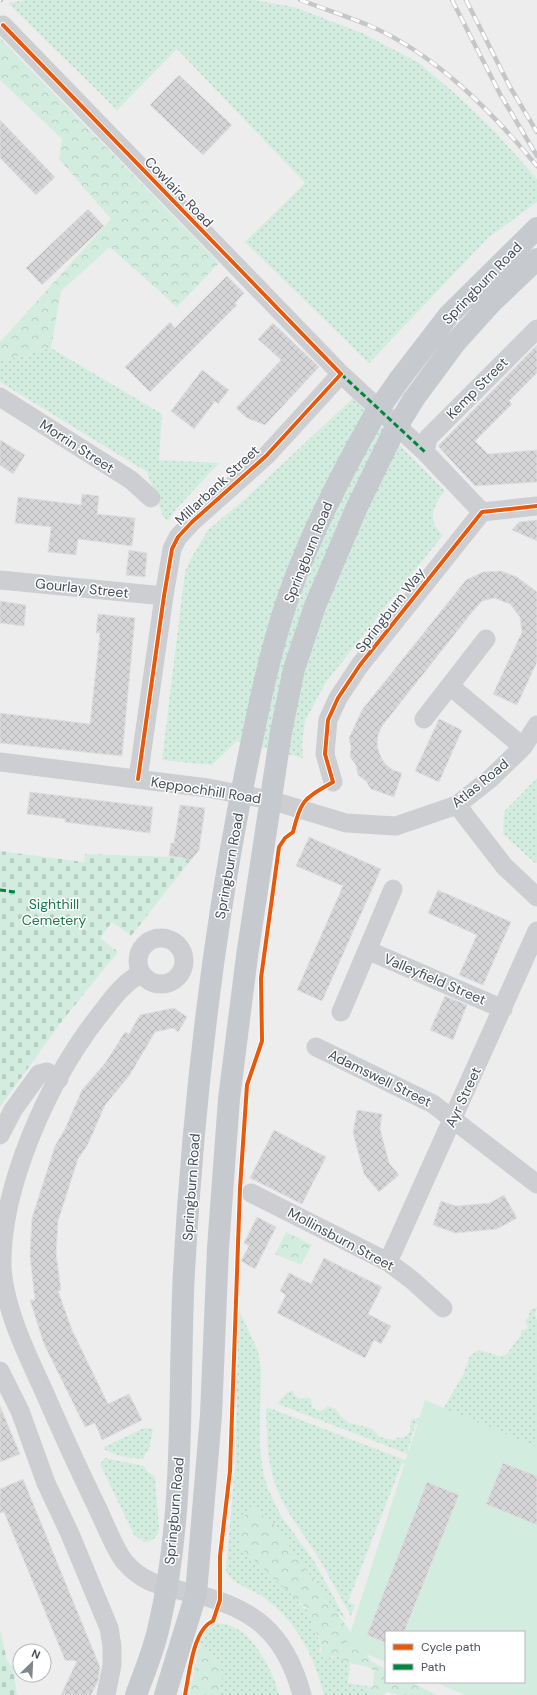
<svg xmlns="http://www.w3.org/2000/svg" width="537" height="1695" viewBox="0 0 537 1695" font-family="'DM Sans',sans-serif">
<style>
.grass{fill:url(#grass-dots)}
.forest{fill:url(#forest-crowns)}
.cemetery{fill:url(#cemetery-stones)}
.garden{fill:#d2eddf}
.building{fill:url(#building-cross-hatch);stroke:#dfdfe0}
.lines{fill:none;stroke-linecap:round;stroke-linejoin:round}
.minor{stroke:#ccced1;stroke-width:19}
.major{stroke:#c6c9ce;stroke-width:22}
.rail-casing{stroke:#c5c6c8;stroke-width:4.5}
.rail{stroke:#fff;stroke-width:3;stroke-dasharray:9;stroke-linecap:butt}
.major-bridge{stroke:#c6c9ce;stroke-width:22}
.quiet{stroke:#00873e;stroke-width:3;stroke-dasharray:6 3;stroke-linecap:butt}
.cycleway-casing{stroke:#fff;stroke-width:6}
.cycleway{stroke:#e8590c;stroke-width:4}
.labels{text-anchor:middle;stroke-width:3;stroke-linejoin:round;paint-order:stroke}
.street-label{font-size:14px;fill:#454e59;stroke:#fff}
.park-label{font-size:14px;fill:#187952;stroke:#fff}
</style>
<defs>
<pattern id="grass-dots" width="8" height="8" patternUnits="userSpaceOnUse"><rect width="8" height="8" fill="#d2eddf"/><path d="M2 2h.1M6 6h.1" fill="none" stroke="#b6cdc2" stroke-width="1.8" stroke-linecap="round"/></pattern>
<pattern id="forest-crowns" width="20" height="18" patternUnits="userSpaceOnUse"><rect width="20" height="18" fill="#d2eddf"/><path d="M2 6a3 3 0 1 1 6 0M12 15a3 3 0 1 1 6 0" fill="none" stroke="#b6cdc2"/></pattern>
<pattern id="cemetery-stones" width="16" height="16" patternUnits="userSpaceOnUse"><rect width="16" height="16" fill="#d2eddf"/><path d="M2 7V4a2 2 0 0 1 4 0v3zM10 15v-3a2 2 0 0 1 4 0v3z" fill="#b6cdc2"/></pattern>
<pattern id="building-cross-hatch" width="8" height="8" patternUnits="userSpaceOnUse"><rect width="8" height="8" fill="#d5d5d7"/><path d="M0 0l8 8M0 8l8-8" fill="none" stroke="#b8b8bb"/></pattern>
</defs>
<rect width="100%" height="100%" fill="#eeeded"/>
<path class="grass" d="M26 0H255L294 7 362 33 419 63 459 97 496 133 537 179V202L488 238 369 363 245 242 305 183 177 49 117 110 8 3Z
M51 348 162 414 159 460 219 463 176 509 168 521 163 516 147 472 0 382V361Z
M353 398 445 491C433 505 426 521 443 535L326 682 305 721 302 744 303 758 237 741 212 765 162 760 182 596 185 572 190 560 208 530 244 500Z
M537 778V863H535L503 834 504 812Z
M537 1307 535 1315 537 1320V1455L429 1428 416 1423 408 1449 415 1453 413 1456 273 1402 277 1403 288 1392 293 1391 294 1395 301 1399 306 1397 311 1399 312 1407 316 1410 322 1411 328 1406 336 1409 340 1415 349 1423 371 1428 380 1437 394 1440 396 1438 405 1437 410 1432 411 1419 422 1418 443 1409 463 1375 470 1356 479 1350 499 1356 506 1355 521 1335V1331L528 1328 525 1321 529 1316 530 1310Z
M239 1310 258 1351 261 1368 260 1445 263 1472 268 1489 281 1516 314 1561 346 1620 338 1613 296 1598 303 1608 308 1610 321 1646 319 1652 331 1658 337 1656 350 1664 348 1683 372 1687 368 1695H324C314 1656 297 1621 263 1597 250 1588 233 1585 226 1571L235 1465Z
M267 1407 415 1464 414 1466 402 1463 348 1602 355 1605 351 1616C341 1598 331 1580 321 1562 292 1515 268 1494 267 1434 267 1426 265 1416 267 1407Z
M144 1428 153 1429 149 1450 145 1454 144 1459C127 1458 116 1456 102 1448Z
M105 1458 144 1466 147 1471 155 1477 159 1528C158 1536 153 1542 144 1542L134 1535 100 1464Z
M215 1624C247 1618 273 1670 279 1695H220L222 1673 213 1655 199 1647 206 1629Z"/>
<path class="forest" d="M0 38 219 263 177 307 110 247 61 291 51 348 0 361V342L111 219 59 159 62 139 0 80Z
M286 1232 312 1245 301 1265 275 1254Z
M254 1508 274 1524 372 1662 386 1669V1682H411L437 1695H399L387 1692 383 1695H368L369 1693 368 1690 373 1686 374 1671 369 1667 344 1662 337 1656 322 1658C319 1653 322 1651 321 1646 319 1631 308 1623 308 1610L239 1546 240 1519Z
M199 1647C212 1651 221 1663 223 1677 220 1683 222 1688 220 1695H189Z"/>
<path class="cemetery" d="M0 851 84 862 85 854 172 857 184 858 190 861 131 936 112 922 100 938 118 952 62 1021 0 1107Z
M0 1629 7 1661 13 1667 17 1695H0Z"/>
<path class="garden" d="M425 1400 537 1447V1695H465L434 1682H524V1632H386V1662L346 1646Z"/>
<path class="building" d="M179 75 232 125 203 155 150 105Z
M0 120 55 177 36 195 0 158Z
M88 209 104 226 42 285 26 268Z
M227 276 244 293 235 303 237 305 150 392 125 367 170 322 175 328Z
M273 323 319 367 265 425 247 418 236 408 281 360 258 339Z
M537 345V373L509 401 512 404 475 441 488 454 537 450V482L475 486 438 446Z
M202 370 229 390 218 404 215 401 194 429 171 411Z
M0 440 25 455 13 474 0 465Z
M82 494 99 496 97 514 135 518 132 546 78 539 76 555 48 552 51 527 15 523 18 497 81 505Z
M537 520V541L512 530 519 522Z
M129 550 147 553 145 577 126 575Z
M501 571 517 577 537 592V662L517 705 493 694 522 632 520 617 510 604 494 598 482 601 473 611 382 726 378 735 377 745 380 755 385 764 393 770 402 773 394 797 371 789 366 781 358 775 356 765 350 757 351 747 349 738 362 710 466 580 483 572Z
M0 601 26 605 24 626 0 623Z
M98 614 135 618 122 756 0 743V713L90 724 100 633H96Z
M439 719 462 730 439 782 415 771Z
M30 792 153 807 150 833 65 822V819L27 814Z
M180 805 205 808 199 850 190 861 184 858 169 856 171 843H174Z
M309 837 381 869 322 1001 297 990 343 886 296 866Z
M438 890 511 922 483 985 459 975 477 935 428 913Z
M445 996 467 1005 453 1040 430 1030Z
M174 1008 187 1017 178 1032 173 1028 155 1032 129 1076 105 1105 88 1144 78 1159 58 1221 56 1254 61 1290 58 1291 72 1330 108 1404 129 1394 142 1420 102 1440 95 1423 85 1427 44 1344 30 1300H35L30 1256 32 1218 55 1146 65 1129 82 1090 106 1062 125 1032 129 1034 140 1015Z
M357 1110 382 1114 380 1129 389 1163 399 1175 379 1192 364 1174 353 1133Z
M274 1130 326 1157 302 1204 250 1178Z
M504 1195 517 1218 497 1229 455 1233 433 1225 441 1201 456 1206 490 1203Z
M257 1217 276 1227 255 1269 241 1261 249 1246 244 1243Z
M324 1258 382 1287 368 1314 391 1326 381 1344 374 1340 365 1358 277 1313 286 1295 280 1291 289 1273 311 1284Z
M0 1406 20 1454 0 1462Z
M503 1463 537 1476V1525L486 1504Z
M23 1479 100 1667 98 1681 91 1695H61L77 1661 65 1660 4 1512 0 1513V1489Z
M427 1482 459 1495 404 1632H386V1643L367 1635Z"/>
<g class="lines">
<path class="minor" d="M3 25 341 374 425 452 482 512
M0 397 131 480 151 498
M425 452 428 438 537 329
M0 580 164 596
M450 686 523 747
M424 719 486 639
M0 762 208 788 270 800 346 823 396 826 457 805 491 778 523 747 537 725
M138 779 164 596 172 549 178 537 192 522 266 456 341 374
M333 782 325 754 328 720 338 698 360 665 482 512 537 506
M457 805 504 866 537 897
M138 961a23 23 0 1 1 46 0a23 23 0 1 1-46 0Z
M367 950 503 1009
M141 973C121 985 112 999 98 1017 49 1080 0 1187 2 1268 5 1309 25 1350 42 1387 59 1426 77 1466 96 1505 103 1519 115 1550 124 1561 143 1584 163 1586 191 1593 253 1607 285 1632 302 1695
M341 1012 393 889
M316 1047 433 1104 537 1184
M0 1135 13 1110 39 1074 47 1072 59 1079
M251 1193 388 1262 412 1280 443 1308
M388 1262 537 931
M0 1371 20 1411 46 1483 70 1534 109 1628 112 1646V1665L106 1695"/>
<path class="major" d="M399 380 449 315 537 228
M413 400 455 343 492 302 537 259
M136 1695C144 1673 154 1650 159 1626 186 1510 178 1390 184 1271 193 1113 210 955 240 800 254 731 266 662 289 595 311 532 341 474 374 416
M165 1695 196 1594 211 1415 218 1248 229 1099 247 956 281 732 294 669 315 606 357 507 392 435"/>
<defs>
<path id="rail" d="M0 0H1
M300 0C322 8 346 16 368 25 436 54 491 111 537 166
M452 0 500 94 537 156
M466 0 510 87 537 132"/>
</defs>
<use href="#rail" class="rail-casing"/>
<use href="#rail" class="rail"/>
<path class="major-bridge" d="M374 416 399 380
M392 435 413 400"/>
<path class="quiet" d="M341 374 425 452
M0 890 15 892"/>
<defs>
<path id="cycleway" d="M3 25 341 374 266 456 192 522 178 537 172 549 164 596 138 779
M185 1695C189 1675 193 1629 213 1621L220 1600V1556L230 1471 240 1188 247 1085 262 1041 261 978 279 847 285 838 293 832C301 799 304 799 333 782L325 754 328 720 338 698 360 665 482 512 537 506"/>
</defs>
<use href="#cycleway" class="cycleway-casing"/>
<use href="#cycleway" class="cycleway"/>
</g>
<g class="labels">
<g class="street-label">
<text transform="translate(179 192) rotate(46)" y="5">Cowlairs Road</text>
<text transform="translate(482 283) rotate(-46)" y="5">Springburn Road</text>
<text transform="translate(477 388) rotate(-45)" y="5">Kemp Street</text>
<text transform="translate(77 446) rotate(33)" y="5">Morrin Street</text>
<text transform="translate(217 485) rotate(-43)" y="5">Millarbank Street</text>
<text transform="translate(308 552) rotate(-68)" y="5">Springburn Road</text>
<text transform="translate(82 588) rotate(6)" y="5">Gourlay Street</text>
<text transform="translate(390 610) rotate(-52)" y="5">Springburn Way</text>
<text transform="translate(480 783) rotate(-39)" y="5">Atlas Road</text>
<text transform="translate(206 790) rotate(9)" y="5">Keppochhill Road</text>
<text transform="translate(229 866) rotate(-80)" y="5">Springburn Road</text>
<text transform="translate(435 979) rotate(23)" y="5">Valleyfield Street</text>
<text transform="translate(380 1078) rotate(26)" y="5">Adamswell Street</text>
<text transform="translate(463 1097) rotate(-65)" y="5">Ayr Street</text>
<text transform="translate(191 1187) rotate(-86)" y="5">Springburn Road</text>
<text transform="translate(341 1239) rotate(28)" y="5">Mollinsburn Street</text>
<text transform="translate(174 1511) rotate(-85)" y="5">Springburn Road</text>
</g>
<g class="park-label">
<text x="54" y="909">Sighthill<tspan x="54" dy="16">Cemetery</tspan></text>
</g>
</g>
<rect x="385" y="1631" width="140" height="52" fill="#ffffff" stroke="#b5b8bd"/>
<rect x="393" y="1644" width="20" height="6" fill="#e8590c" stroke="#b5b8bd"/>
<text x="421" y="1651" font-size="12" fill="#454e59">Cycle path</text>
<rect x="393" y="1664" width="20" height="6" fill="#00873e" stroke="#b5b8bd"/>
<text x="421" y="1671" font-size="12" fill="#454e59">Path</text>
<g transform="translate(32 1663) rotate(24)"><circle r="19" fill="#ffffff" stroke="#b5b8bd"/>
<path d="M0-3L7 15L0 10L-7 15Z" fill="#80868d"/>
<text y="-6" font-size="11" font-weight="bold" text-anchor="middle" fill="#454e59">N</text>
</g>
</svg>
